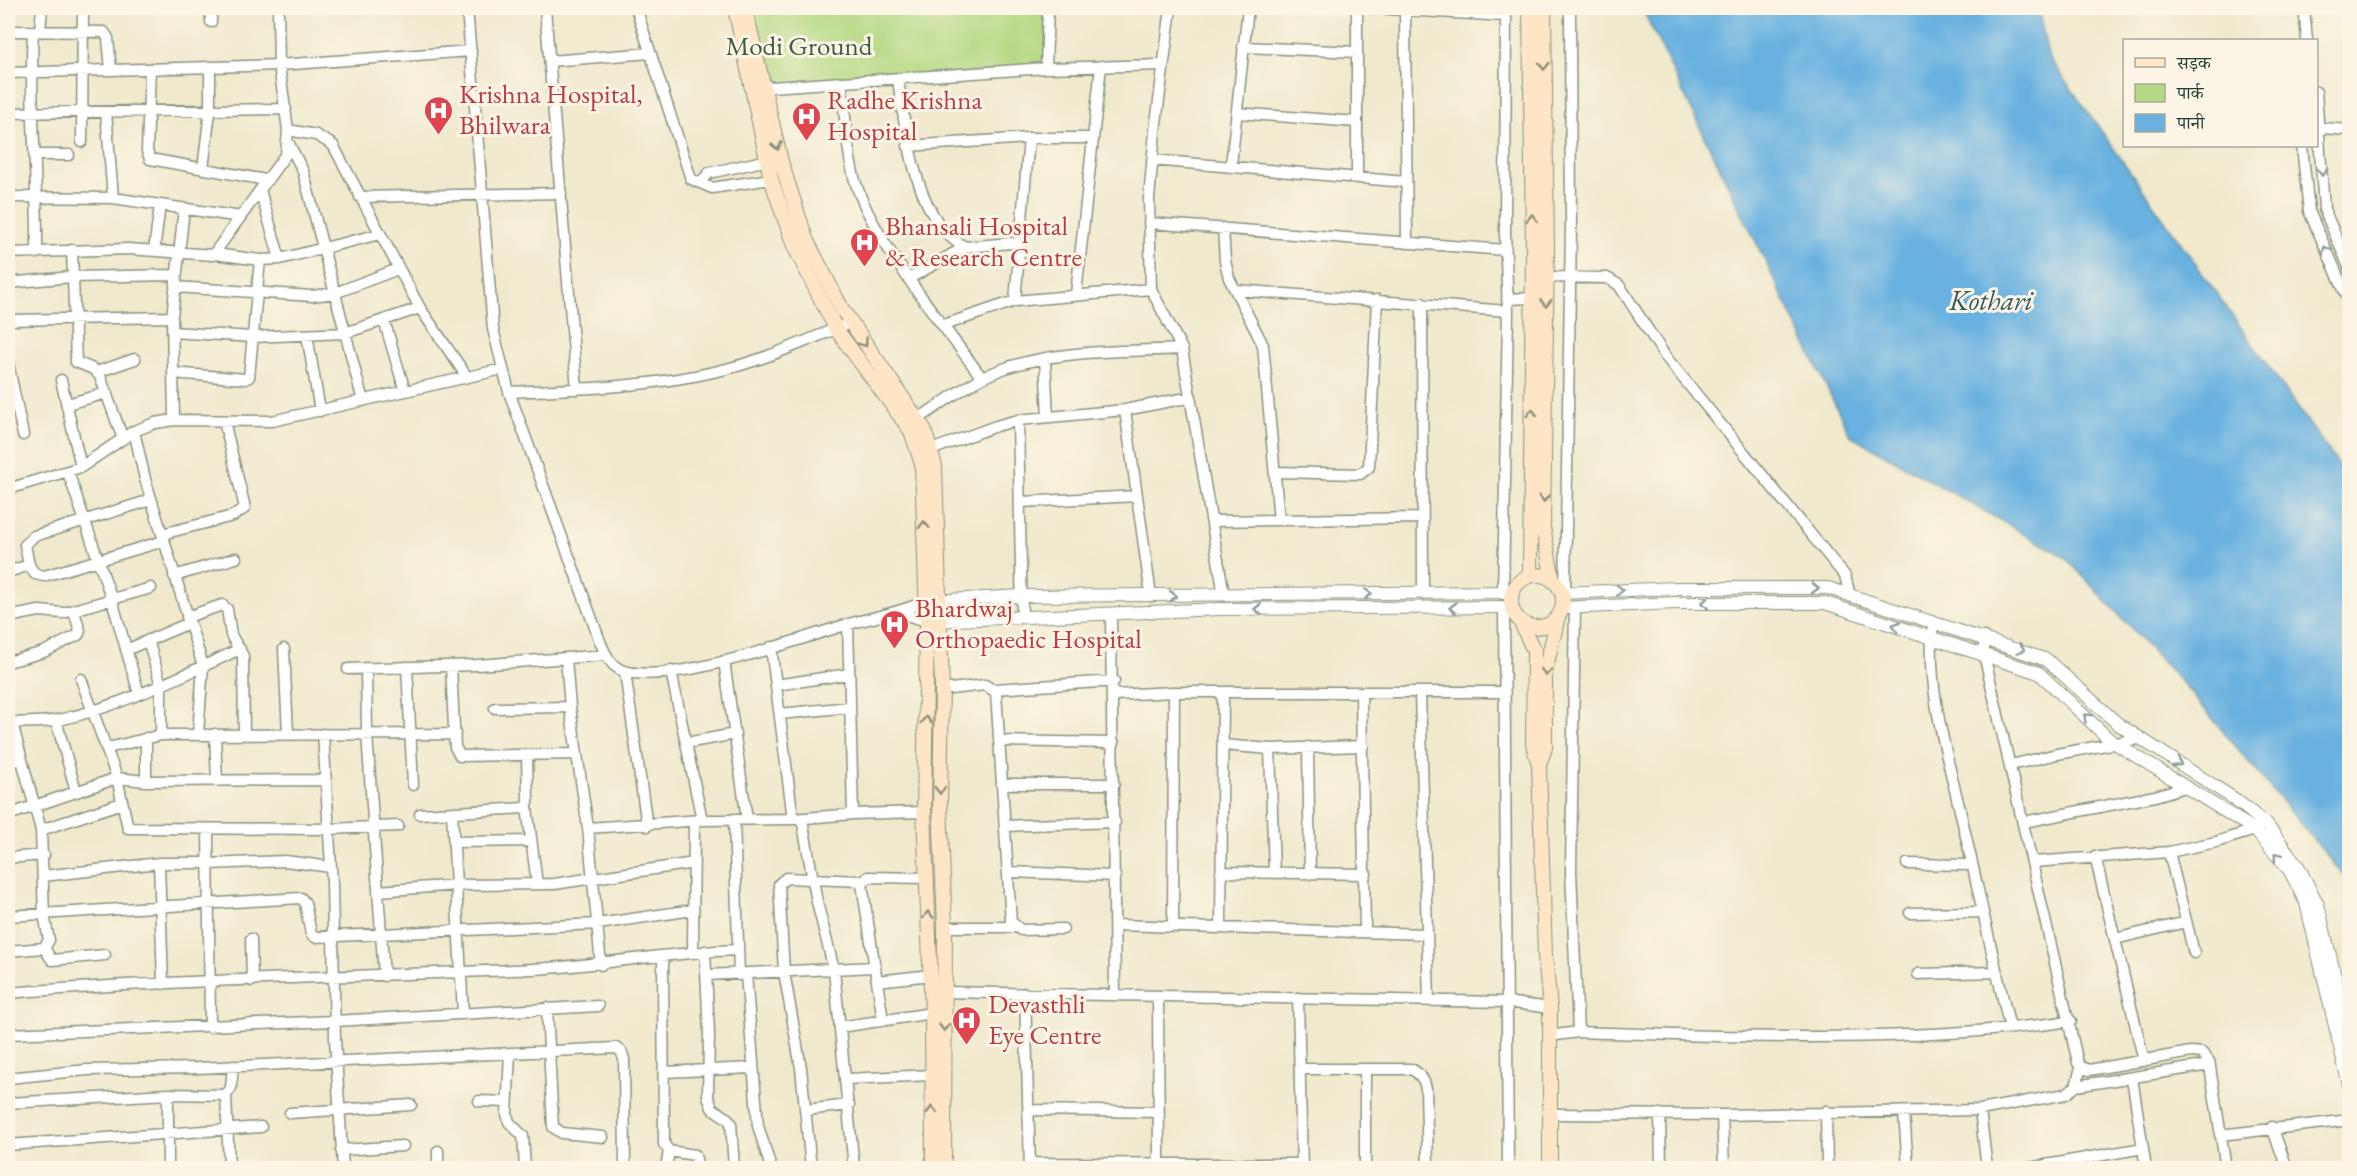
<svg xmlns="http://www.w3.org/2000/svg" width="2357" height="1176" viewBox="0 0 2357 1176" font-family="'EB Garamond','Noto Serif Devanagari',serif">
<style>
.green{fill:#b4d881;stroke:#6a8a5a;stroke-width:1.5}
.water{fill:#68b1e0;stroke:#44778a;stroke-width:1.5}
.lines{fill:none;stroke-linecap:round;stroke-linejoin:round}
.minor-casing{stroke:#889380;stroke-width:13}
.tertiary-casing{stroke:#889380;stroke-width:14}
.secondary-casing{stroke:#889380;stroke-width:16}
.minor{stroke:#fff;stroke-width:10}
.tertiary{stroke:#fff;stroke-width:12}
.secondary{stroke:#fde5c5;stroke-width:14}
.oneway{stroke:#8e917c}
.oneway2{stroke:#8f9e9a}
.labels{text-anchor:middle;stroke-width:6;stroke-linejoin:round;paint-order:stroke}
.park-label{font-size:27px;fill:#3d5c43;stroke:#fcf5e5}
.health-label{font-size:27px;fill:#be3a42;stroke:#fcf5e5;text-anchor:start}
.water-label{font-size:28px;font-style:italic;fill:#315a5f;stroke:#fcf5e5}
</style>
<rect width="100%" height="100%" fill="#fcf5e5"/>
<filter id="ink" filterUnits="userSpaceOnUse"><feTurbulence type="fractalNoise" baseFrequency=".0167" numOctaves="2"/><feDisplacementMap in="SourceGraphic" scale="12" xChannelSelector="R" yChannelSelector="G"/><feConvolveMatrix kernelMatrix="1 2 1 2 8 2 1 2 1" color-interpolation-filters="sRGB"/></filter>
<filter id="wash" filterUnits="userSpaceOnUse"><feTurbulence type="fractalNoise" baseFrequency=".008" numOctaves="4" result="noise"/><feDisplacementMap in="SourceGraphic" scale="24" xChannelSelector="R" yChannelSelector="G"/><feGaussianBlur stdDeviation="1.35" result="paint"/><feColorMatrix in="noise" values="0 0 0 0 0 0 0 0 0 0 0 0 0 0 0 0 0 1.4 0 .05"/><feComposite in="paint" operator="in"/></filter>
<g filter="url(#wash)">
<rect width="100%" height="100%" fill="#f0e9cd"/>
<path class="green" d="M749 8H1048L1046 68 769 87Z"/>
<path class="water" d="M1642 8H2038L2048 56 2349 480V882L2187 688 2065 557 1850 435Z"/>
</g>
<g filter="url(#ink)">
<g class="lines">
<defs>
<path id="minor" d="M211 8V22
M278 8 279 65 471 51
M467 8 493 329 509 392 601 644C606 655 611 667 624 671 672 685 792 641 842 626 871 617 898 614 926 601
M545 8 577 389
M636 8 691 179 712 188 771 179
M1171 8 1155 131 1149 199 1151 289 1182 349 1224 595
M1370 8 1505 16
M2304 8 2307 40
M1405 10 1407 243
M8 31 104 32 108 38 111 70
M33 31C29 105 38 179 37 253
M40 31 42 8
M1243 47 1357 52
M550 61 650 53
M1046 68 1048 8
M150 69 147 151 150 159 266 180
M8 73 279 65 288 130 286 154 213 255 128 249 8 253
M898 79C905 127 915 223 965 247L1022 242
M841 82C846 116 846 154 857 187 879 249 943 324 982 378
M756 88 1046 68 1163 65
M2316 92 2324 209 2350 269
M106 112 113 198
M8 113 286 109
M1237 113 1357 122
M2321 128 2350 130
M288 130 316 135 333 145 420 308 467 377
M82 142 83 8
M289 144 303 171 363 401
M908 146 1029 138H1093
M2302 146 2309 211 2350 303
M35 155H69
M1152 160 1406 182
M1231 165 1248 8
M203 169 210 111V67
M1357 177V8
M701 182 709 173 768 160
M260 190 280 259
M8 197 113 198 241 217
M360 197 561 193
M1149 223 1505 250
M1223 228 1225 261 1229 278 1263 345 1279 520
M72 250 76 362 93 369 100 376 123 439
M154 251 160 205
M215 254 260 260 280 259 380 234
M1546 277 1607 278 1619 285 1665 356 1845 576 1850 595
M910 278 965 247
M8 283 71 277 176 275
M175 287 312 296 335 293 398 269
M1235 290 1508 311
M1076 294 1101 66
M1507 299 1532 298
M1015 301 1029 138
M1422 303 1423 594
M8 320 172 317
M384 320 405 391
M944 325 1015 301 1151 289
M172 332 253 337 345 333 420 308
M307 335 320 411
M1045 359 1048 417
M8 363 23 435
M97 372 135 359
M173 373 245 379 249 377 260 260
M61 380 81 467
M509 392C578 389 650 387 718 371 763 361 807 340 850 323
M67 404 107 393
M1125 410 1151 596
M918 419C944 402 971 381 1000 370 1057 349 1123 352 1182 349
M174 420 172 317 184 209
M1018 420 1022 617
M134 431 145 479 203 666 198 734
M931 450 996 426 1018 420 1125 410 1191 397
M68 472 112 600 139 694
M1275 472 1360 474 1369 467 1377 300
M8 489 81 467 134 431 155 423 174 420 272 421 503 369
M151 500 34 536 25 545 29 565 35 574 44 576 164 541
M1021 502 1137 496
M1212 521 1423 518
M162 534 233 516 245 508 224 421
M8 572 29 565
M174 576 236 558
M1565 592 1571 227 1570 8
M1503 594 1508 311 1505 233 1506 8
M1504 607 1508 1168
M1575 607 1571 871 1578 1032
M899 613 927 621
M1111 614 1115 995
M8 617 39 611 63 613 151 588
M187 617 222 605 227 609 231 635 243 656 244 735
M1933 622C1926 689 1947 754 1962 819 1978 889 1993 959 2010 1028
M848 624 853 814
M1984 637V654L2078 1063 2081 1067 2089 1070 2191 1052 2202 1053 2209 1061 2226 1168
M148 640 161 685V735
M771 647 793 819
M284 649 288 734
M126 650 189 623
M566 659 570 707 588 828 702 820 793 819 853 814 924 812
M724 661 747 819
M8 662 44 652 78 635 80 631 74 611
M451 666 455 747 460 756 577 754
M407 667 413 785
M366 668 367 734 384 976
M348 669 477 665 606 655
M671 671 702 820
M625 672 647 826
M81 679 117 778 128 828 329 829 398 826
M776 685 849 674
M994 689 1114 681
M942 690 985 685 996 692 1011 922 1021 930 1063 929
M1420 692 1429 1001
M1361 694 1365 930
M1114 695 1174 692H1504
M495 708 570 707
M780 714 850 707
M56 720 76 791
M8 723C24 722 42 723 59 720 122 706 182 676 240 649
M215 734 217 781
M323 734 332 883 335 1039 343 1168
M146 738V781
M1000 741 1114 743
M686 743 735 734
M1223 745 1270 749 1363 746
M1308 747 1310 874
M108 748 161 735 455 734
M1270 749 1274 873
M8 764 21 757
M2011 765 2057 754 2138 739
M1003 784H1114
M527 807 537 884
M452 812 463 1013
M420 814 525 808 528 802 527 756
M8 815 117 778 146 781 326 780
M734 819 739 975
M802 819 817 902 834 970 854 1168
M2024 822 2155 796 2185 787
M1005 826 1115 822
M588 828 601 965
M208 829 210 1027
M41 830 122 803
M454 842 531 841
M2169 852 2194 953
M2095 856 2144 1061
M8 858 44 855
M2033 862 2169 852 2216 842 2255 830
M159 863 163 984
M209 864 285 861 331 867
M1907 864 1971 865
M1008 872 1115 876
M1221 872 1366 874
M43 876 159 863H209
M378 891 457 885 554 884 694 863
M1910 913 1981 912
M8 916 301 898 305 903 311 934 315 937 598 924 693 910
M1115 925 1427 934
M945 927H1014
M1173 927 1174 692
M1221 927 1223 694
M251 939 252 981
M2115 939 2186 922
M44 948 52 960 105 955
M8 951 44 948 49 940 44 915 41 830 12 723
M693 951 694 821
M705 951 709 1033 708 1096 712 1108 727 1118 731 1123 734 1168
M663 956 664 1144 669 1151 695 1155 698 1168
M746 974 758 1126 771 1168
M1918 974 1996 972
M706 975 874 967
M877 981 931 975
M944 992 1506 1002 1550 1008
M8 993C183 979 359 977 534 969 602 965 669 952 737 950
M1025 993 1030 1168
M1158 996 1159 1163
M1298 998 1302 1168
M547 1008 553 1127 562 1133 603 1137
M883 1020 862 884 868 877 927 878
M840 1027 932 1013
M8 1034 335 1021 598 1006
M1549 1036 1578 1032C1742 1037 1907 1044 2071 1021
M510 1053 507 1114 509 1122 523 1136 525 1168
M1300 1069H1411C1420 1073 1424 1079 1426 1088L1428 1168
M1365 1069V1168
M664 1072 753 1068
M8 1078 87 1070 198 1068 616 1048 621 1051 624 1059 625 1168
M2132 1078 2146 1168
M846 1079 932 1075
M2076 1086 2210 1065
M168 1094V1168
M226 1095 229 1168
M479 1101 507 1102
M8 1103 168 1094 226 1095 231 1088 233 1066
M806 1110 849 1105
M1028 1110 1159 1112
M1980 1110 1987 1168
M1826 1111 1827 1168
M290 1113 411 1105
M1904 1113 1908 1168
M1550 1114 1722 1115 1980 1110 2066 1094 2076 1086 2081 1067
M1660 1114 1661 1168
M1722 1115 1724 1168
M2272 1127 2287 1168
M2220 1135 2350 1120
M8 1145 261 1127
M341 1150 403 1146
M1029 1163 1302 1164
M438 1168V1151
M666 1168 669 1151
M811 1168 801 1068 784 972 779 884 786 878 862 881
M2029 1168 2143 1148"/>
<path id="tertiary" d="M1561 593 1675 588H1828L2047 660 2118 724 2236 800 2267 825 2298 866 2318 905 2350 1040
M930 601 1022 596 1512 592
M1562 608 1676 603H1825L2039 673 2110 740 2255 830 2290 871 2306 903 2350 1090
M931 621 1220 609 1512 607"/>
<path id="secondary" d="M735 8 771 179 794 246 836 329 911 431 922 464 927 621 924 812 932 1013 933 1168
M745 8 782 165 806 239 842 309 924 429 935 466 942 690 940 804 945 927 944 1168
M1544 8 1547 252 1543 527 1553 581
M1511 601a26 26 0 1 1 52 0a26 26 0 1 1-52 0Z
M1530 576 1533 252 1530 8
M1520 621 1534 651 1533 744 1539 765 1545 956 1550 1008V1168
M1539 765 1545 748V672L1558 617"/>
</defs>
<use href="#minor" class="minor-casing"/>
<use href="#tertiary" class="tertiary-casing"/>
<use href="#secondary" class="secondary-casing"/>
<use href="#minor" class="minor"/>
<use href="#tertiary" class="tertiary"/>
<use href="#secondary" class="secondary"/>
</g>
<defs><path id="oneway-chevron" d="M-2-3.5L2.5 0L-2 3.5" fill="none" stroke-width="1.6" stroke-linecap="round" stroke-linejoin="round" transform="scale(1.5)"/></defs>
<g class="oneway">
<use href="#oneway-chevron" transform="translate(1544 66) rotate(91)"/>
<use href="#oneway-chevron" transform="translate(777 146) rotate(77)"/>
<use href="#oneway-chevron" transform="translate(1532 218) rotate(-91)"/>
<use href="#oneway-chevron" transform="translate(1546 303) rotate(90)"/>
<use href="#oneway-chevron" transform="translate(864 343) rotate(55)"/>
<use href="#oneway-chevron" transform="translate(1532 413) rotate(-89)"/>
<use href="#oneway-chevron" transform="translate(1544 498) rotate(91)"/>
<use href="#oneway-chevron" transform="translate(924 525) rotate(-91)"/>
<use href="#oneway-chevron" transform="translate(1546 672) rotate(94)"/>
<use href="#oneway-chevron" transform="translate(926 720) rotate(-89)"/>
<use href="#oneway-chevron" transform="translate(940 790) rotate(91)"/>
<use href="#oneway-chevron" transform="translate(928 915) rotate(-92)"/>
<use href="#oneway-chevron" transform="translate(944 1027) rotate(90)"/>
<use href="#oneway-chevron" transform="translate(932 1110) rotate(-91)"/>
</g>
<g class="oneway2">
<use href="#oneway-chevron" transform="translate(2322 172) rotate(89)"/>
<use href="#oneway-chevron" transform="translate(2326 250) rotate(-116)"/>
<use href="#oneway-chevron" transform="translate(1815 588)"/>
<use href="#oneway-chevron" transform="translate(1620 590) rotate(-2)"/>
<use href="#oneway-chevron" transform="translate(1368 594)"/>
<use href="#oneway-chevron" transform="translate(1173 596)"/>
<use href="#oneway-chevron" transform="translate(1705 603) rotate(180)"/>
<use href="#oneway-chevron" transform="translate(1453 608) rotate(180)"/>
<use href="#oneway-chevron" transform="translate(1258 609) rotate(180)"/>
<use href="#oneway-chevron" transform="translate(1896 626) rotate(-162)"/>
<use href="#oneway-chevron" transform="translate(2021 649) rotate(18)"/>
<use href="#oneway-chevron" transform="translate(2087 717) rotate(-136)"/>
<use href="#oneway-chevron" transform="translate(2178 763) rotate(32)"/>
<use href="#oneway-chevron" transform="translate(2277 856) rotate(-130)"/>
</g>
</g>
<defs>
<symbol id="hospital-pin" viewBox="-11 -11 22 30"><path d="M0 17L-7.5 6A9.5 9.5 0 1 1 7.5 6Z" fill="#e0444e" stroke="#fcf5e5"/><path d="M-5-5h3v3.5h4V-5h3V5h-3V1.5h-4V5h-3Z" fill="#fff"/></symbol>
</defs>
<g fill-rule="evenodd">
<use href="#hospital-pin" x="422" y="94" width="33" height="45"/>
<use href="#hospital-pin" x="790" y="100" width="33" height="45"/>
<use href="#hospital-pin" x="848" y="226" width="33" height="45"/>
<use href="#hospital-pin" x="878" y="608" width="33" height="45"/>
<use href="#hospital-pin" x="950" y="1004" width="33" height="45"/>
</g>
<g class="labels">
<g class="park-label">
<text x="799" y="55">Modi Ground</text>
</g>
<g class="health-label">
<text x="459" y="103">Krishna Hospital,<tspan x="459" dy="31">Bhilwara</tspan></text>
<text x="827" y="109">Radhe Krishna<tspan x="827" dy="31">Hospital</tspan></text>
<text x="885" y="235">Bhansali Hospital<tspan x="885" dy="31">&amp; Research Centre</tspan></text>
<text x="915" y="617">Bhardwaj<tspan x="915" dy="31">Orthopaedic Hospital</tspan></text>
<text x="988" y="1013">Devasthli<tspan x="988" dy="31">Eye Centre</tspan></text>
</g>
<g class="water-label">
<text x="1991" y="310">Kothari</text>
</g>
</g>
<rect width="2357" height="1176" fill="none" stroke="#fcf5e5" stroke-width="30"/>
<rect x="2123" y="39" width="195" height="108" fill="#fcf5e5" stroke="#a4ab9e" stroke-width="1.5"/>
<rect x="2135" y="58" width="30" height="9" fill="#fde5c5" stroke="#a4ab9e" stroke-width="1.5"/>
<text x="2177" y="69" font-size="18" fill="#1f3d34">सड़क</text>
<rect x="2135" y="84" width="30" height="18" fill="#b4d881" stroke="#a4ab9e" stroke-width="1.5"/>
<text x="2177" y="99" font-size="18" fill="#1f3d34">पार्क</text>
<rect x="2135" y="114" width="30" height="18" fill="#68b1e0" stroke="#a4ab9e" stroke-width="1.5"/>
<text x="2177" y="129" font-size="18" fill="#1f3d34">पानी</text>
</svg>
